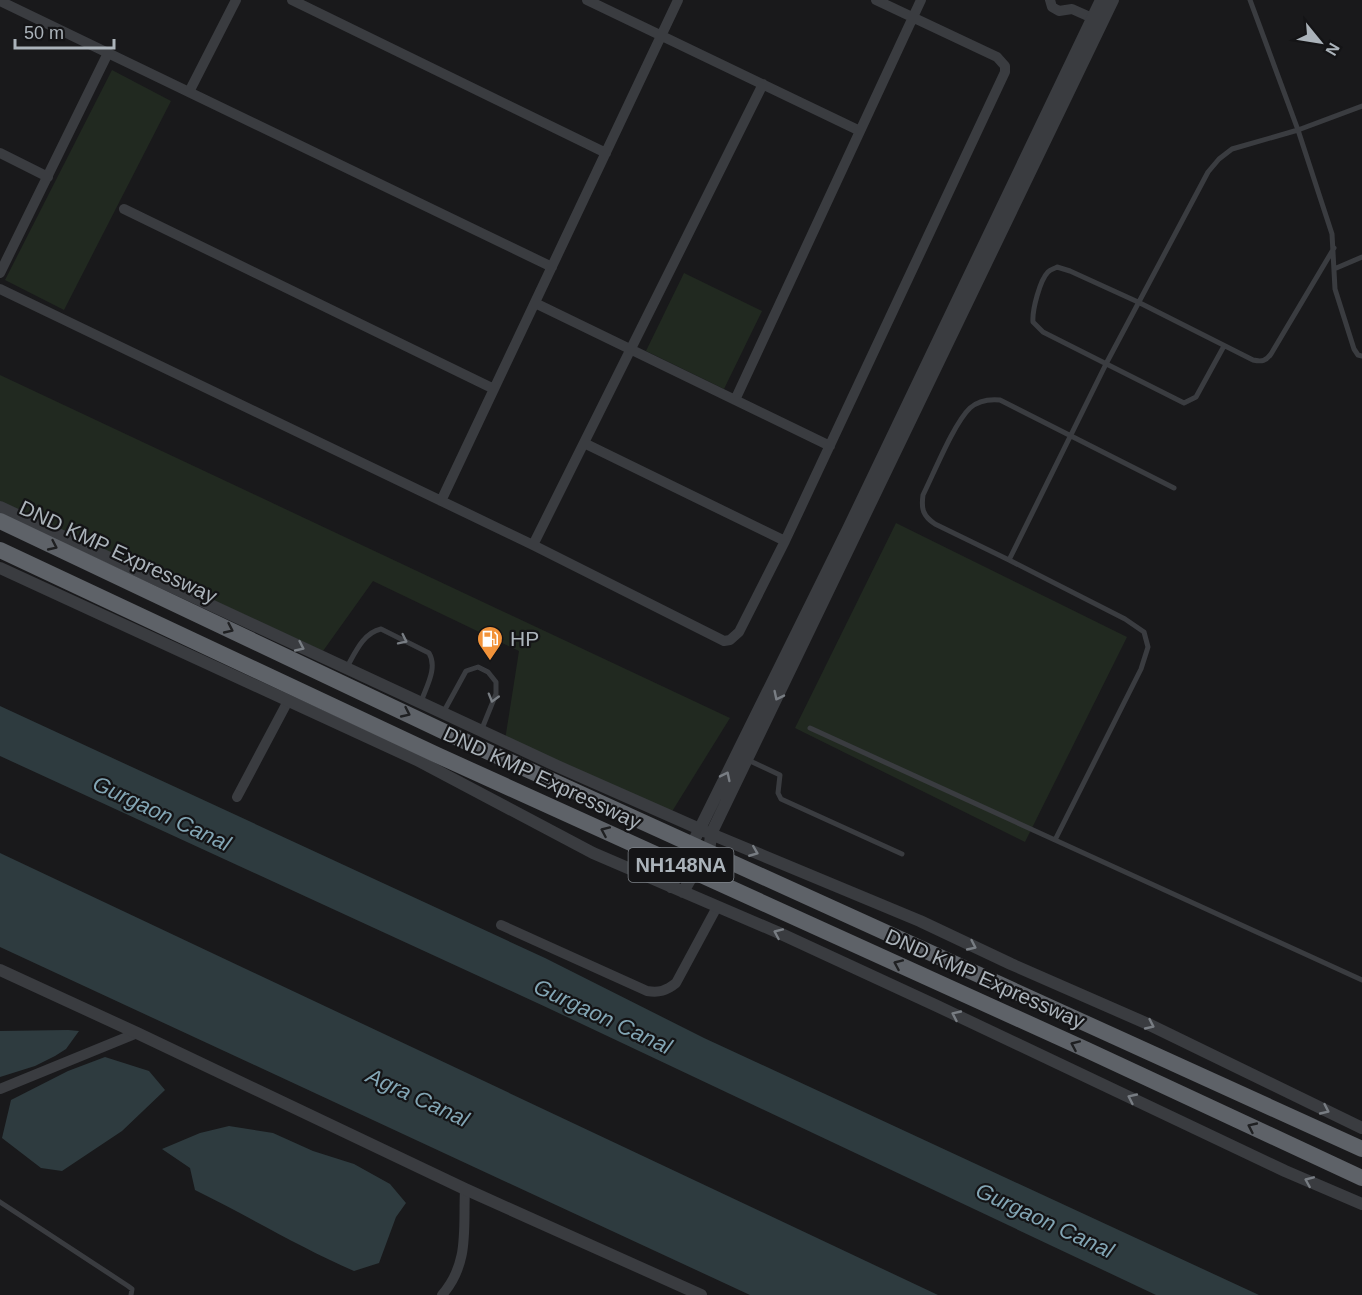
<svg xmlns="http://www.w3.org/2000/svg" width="1362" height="1295" viewBox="0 0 1362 1295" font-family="Helvetica,sans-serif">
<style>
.green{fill:#212920}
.water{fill:#2e3b3f}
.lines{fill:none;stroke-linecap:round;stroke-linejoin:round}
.service{stroke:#3a3c40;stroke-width:5}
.minor{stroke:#3a3c40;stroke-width:10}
.tertiary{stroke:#3a3c40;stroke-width:12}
.trunk{stroke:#5e6268;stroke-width:16}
.oneway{stroke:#1f2022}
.oneway2{stroke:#787d83}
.labels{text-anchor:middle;stroke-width:4.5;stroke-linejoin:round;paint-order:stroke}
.shield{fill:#141416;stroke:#7e8389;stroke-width:1.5}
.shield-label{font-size:20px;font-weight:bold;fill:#abb3ba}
.street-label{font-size:21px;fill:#abb3ba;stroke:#141416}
.poi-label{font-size:21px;fill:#abb3ba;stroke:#141416;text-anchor:start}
.water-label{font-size:22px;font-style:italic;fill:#83a6b5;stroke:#141416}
</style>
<rect width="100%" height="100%" fill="#19191b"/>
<path class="green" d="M112 70 171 101 64 310 5 280Z
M684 273 762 311 724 389 646 351Z
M0 375 730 718 668 818 505 740 519 651 373 581 323 651 0 501Z
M896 523 1127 637 1025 842 795 728Z"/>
<path class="water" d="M0 706 545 958 704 1038 1259 1295H1156L548 1008 0 756Z
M0 853 938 1295H750L0 947Z
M68 1030 79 1031 66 1049 55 1056 35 1066 0 1077V1031Z
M105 1057 149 1071 165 1090 122 1131 62 1171 41 1168 2 1138 11 1100 68 1071Z
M229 1126 273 1133 313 1151 354 1164 390 1184 406 1203 396 1217 379 1263 354 1271C299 1247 248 1216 195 1190L190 1168 162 1149 200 1133Z"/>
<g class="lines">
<path class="service" d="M1250 0 1298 130 1332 234 1335 289 1354 349 1358 355 1362 356
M1362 106 1298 130 1232 149 1219 159 1208 172 1107 362 1009 560 1125 619 1144 632 1148 647 1141 669 1055 840 1362 980
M1334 269 1362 257
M1224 346 1196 397 1184 403 1043 332 1033 322C1032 310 1040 280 1048 272 1051 269 1054 269 1057 267L1070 271 1138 302 1253 360C1262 362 1266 361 1271 354L1334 248
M1009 560 935 524C923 516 921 509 923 495 934 473 954 423 970 408 979 400 989 399 1000 400L1174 488
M347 667C355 653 363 633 381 629L429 653C438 668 426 687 421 702
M443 713 466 671 478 667 488 672 496 682V694L481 731
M810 728 1055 840
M748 760 780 775 778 793 781 799 902 854
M0 1202 128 1286 132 1289 131 1295"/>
<path class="minor" d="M292 0 606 153
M587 0 860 131
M1050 0 1052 7 1059 11 1072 9 1099 21
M0 1 552 267
M189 92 236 0
M0 153 48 177
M124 209 494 389
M0 273 108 53
M0 289 533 545 724 641 730 640 739 632 785 541 1005 72V66L997 57 876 0
M535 303 830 446
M735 400 921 0
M584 443 785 541
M441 501 678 0
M533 545 763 84
M237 797 288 701
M501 925 647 991C659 993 666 991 676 983L717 907
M0 1089 137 1033
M442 1295C470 1263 463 1228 465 1189"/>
<path class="tertiary" d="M0 507 557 766 711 834 920 921 1011 964 1148 1024 1362 1128
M0 568 417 760 593 853 777 932 937 1006 1285 1171 1362 1204
M671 887 848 529 1101 0
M683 892 710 844 711 834 1113 0
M0 970 137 1033 465 1189 701 1295"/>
<path class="trunk" d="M0 521 449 734 1362 1149
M0 550 437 755 1087 1050 1362 1178"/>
</g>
<defs><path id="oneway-chevron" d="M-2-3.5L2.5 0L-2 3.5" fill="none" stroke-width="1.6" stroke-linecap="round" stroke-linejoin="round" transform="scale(1.5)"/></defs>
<g class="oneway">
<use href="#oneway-chevron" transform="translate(53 546) rotate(25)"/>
<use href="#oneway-chevron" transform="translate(229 629) rotate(25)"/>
<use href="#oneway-chevron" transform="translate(406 713) rotate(25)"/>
<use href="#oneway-chevron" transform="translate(605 831) rotate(-156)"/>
<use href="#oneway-chevron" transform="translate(898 964) rotate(-156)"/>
<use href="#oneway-chevron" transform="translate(1075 1045) rotate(-156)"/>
<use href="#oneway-chevron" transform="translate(1252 1127) rotate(-155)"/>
</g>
<g class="oneway2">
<use href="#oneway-chevron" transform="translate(403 640) rotate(26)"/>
<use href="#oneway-chevron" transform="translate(300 647) rotate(25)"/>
<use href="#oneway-chevron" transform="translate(778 696) rotate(116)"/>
<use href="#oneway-chevron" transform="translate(493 698) rotate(106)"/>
<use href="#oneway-chevron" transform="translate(726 776) rotate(-64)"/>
<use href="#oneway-chevron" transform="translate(754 852) rotate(22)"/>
<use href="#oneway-chevron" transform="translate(778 933) rotate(-156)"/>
<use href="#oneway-chevron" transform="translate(972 946) rotate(25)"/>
<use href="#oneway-chevron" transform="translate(956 1015) rotate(-155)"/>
<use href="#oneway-chevron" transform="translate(1150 1025) rotate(25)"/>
<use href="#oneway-chevron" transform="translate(1132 1098) rotate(-155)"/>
<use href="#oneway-chevron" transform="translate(1325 1110) rotate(25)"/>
<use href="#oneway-chevron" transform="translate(1309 1181) rotate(-157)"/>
</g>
<defs>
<symbol id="fuel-pin" viewBox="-11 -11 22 30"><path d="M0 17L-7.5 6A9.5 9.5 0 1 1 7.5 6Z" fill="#f2933a" stroke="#141416"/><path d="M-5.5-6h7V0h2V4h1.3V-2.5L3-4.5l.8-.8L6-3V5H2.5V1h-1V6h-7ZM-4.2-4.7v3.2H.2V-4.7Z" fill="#fff"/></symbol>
</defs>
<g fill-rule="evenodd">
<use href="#fuel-pin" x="475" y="624" width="30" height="40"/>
</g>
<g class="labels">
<rect class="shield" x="628.5" y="848" width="105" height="34" rx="4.5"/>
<g class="shield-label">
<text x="681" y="872">NH148NA</text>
</g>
<g class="street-label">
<text transform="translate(118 552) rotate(25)" y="7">DND KMP Expressway</text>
<text transform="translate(542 778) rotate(25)" y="7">DND KMP Expressway</text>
<text transform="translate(985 979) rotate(24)" y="7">DND KMP Expressway</text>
</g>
<g class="poi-label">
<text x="510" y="646">HP</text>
</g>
<g class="water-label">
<text transform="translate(162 813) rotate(25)" y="8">Gurgaon Canal</text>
<text transform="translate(603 1016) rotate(25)" y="8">Gurgaon Canal</text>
<text transform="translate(418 1097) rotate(25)" y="8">Agra Canal</text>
<text transform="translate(1045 1220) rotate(25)" y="8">Gurgaon Canal</text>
</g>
</g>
<g transform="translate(1320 42) rotate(120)" stroke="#141416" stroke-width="4.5" paint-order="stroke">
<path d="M0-4.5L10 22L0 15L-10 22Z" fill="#abb3ba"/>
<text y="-9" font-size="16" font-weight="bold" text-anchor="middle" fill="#abb3ba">N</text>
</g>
<path d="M15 39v9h99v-9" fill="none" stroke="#abb3ba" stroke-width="3"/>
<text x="24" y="39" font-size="18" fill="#abb3ba" stroke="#141416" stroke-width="4.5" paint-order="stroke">50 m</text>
</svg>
